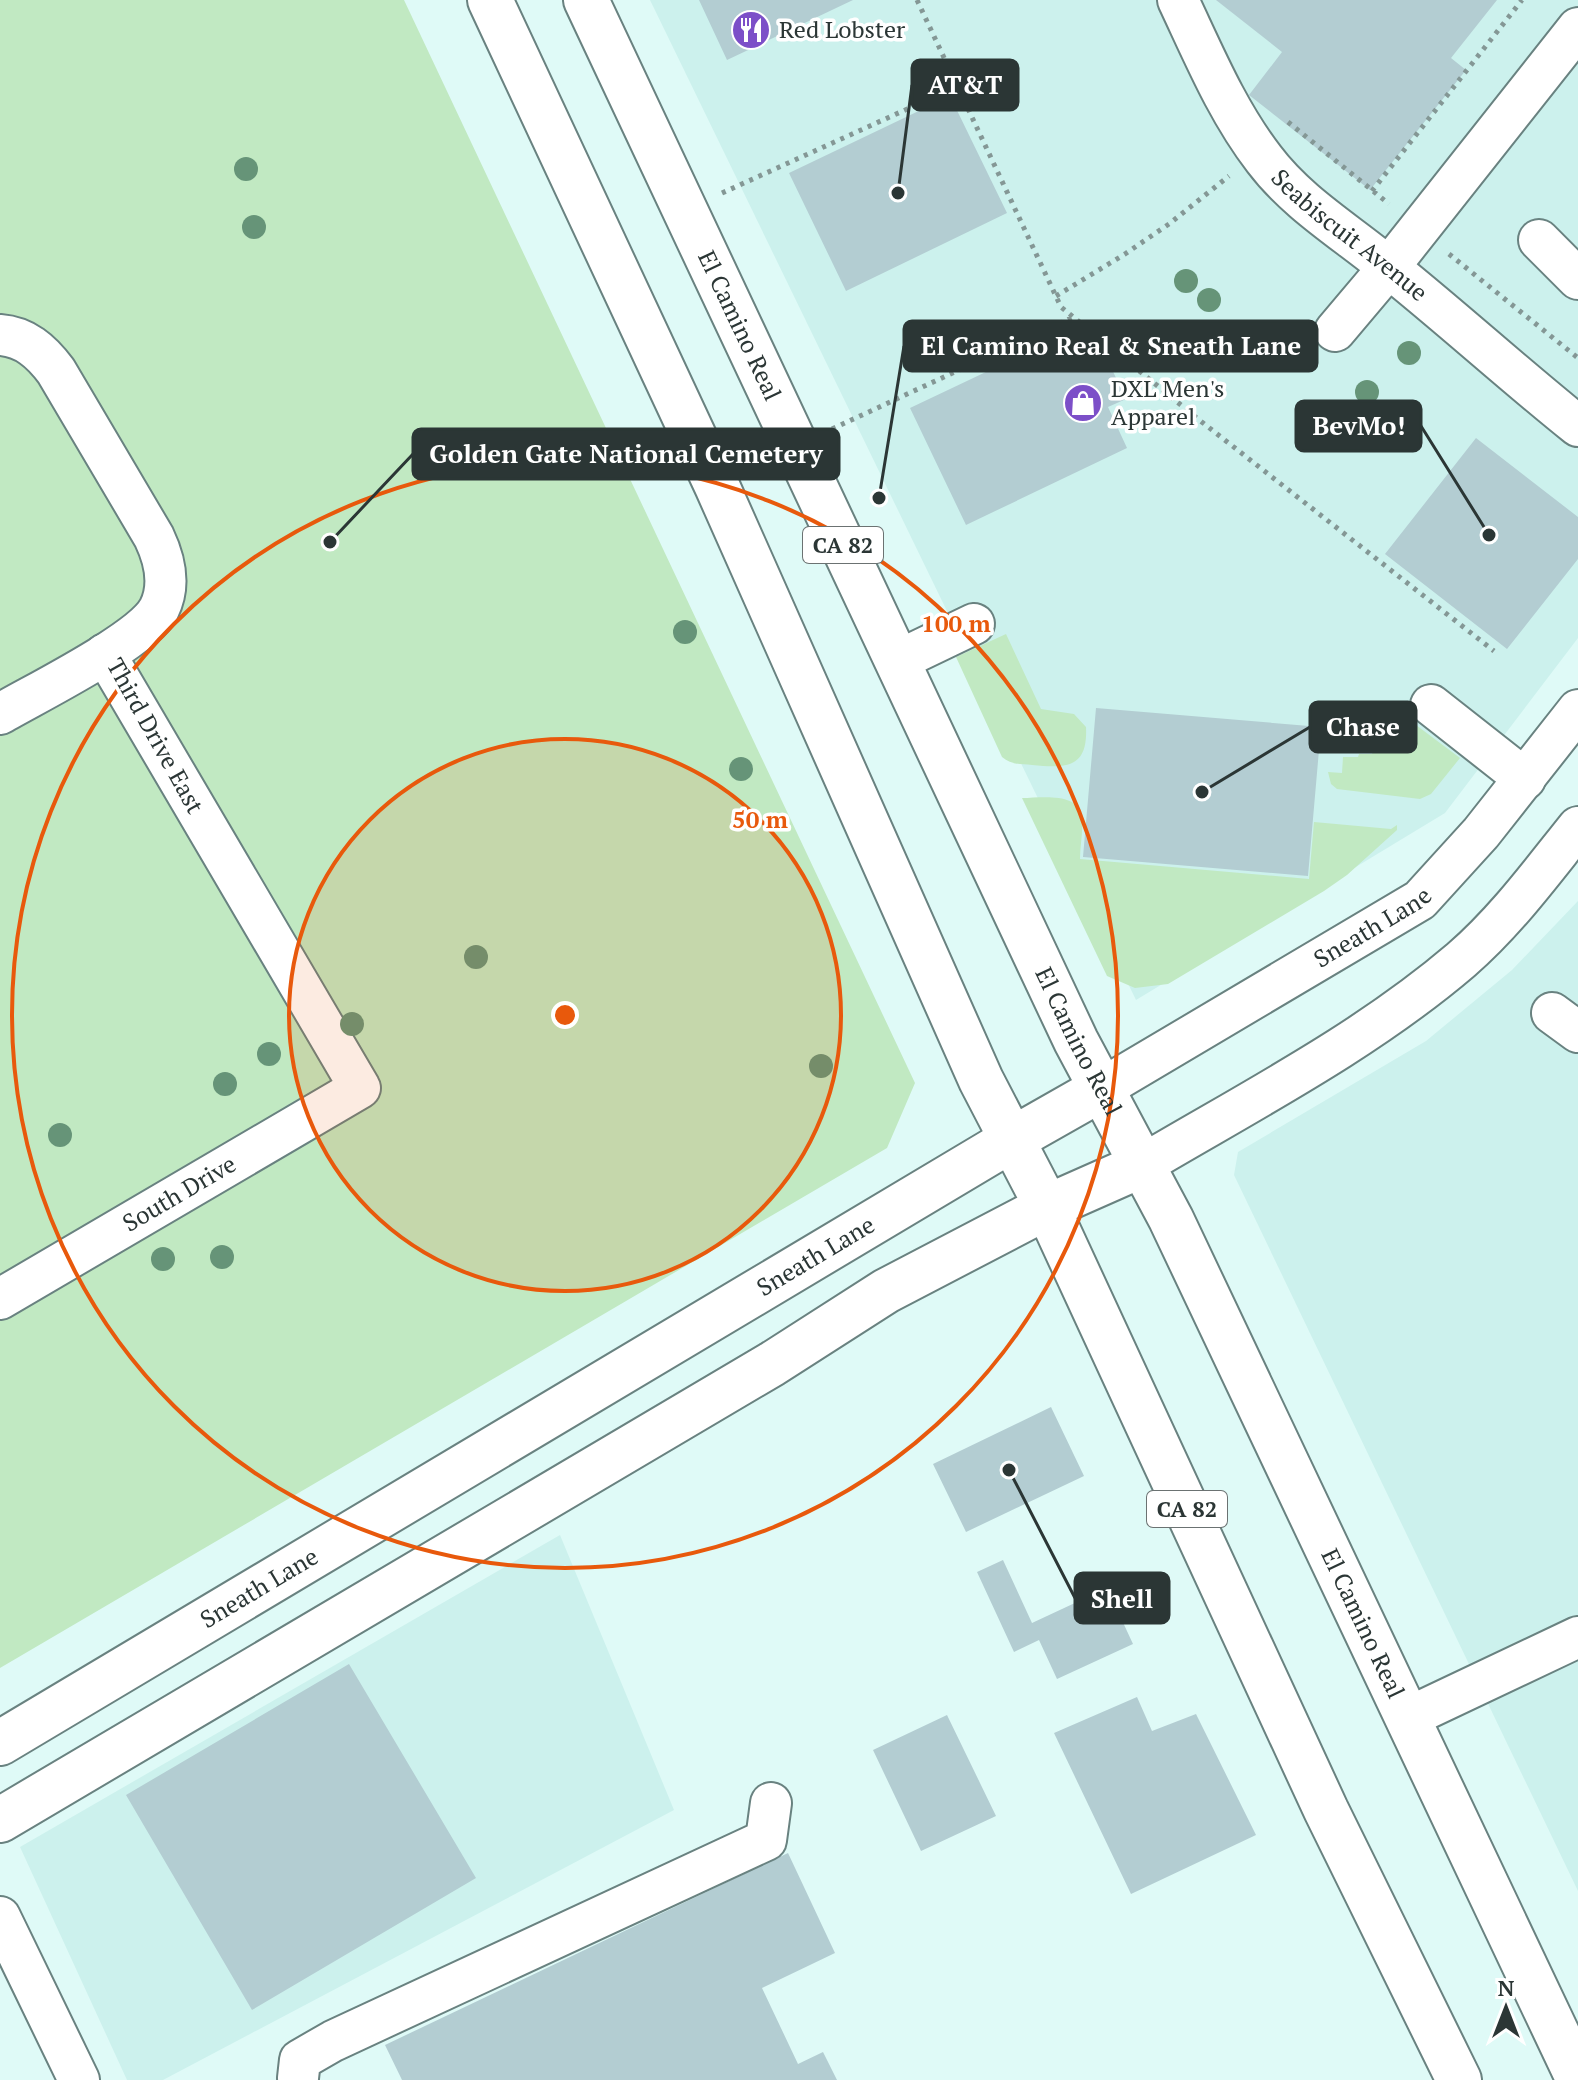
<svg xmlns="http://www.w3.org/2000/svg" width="1578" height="2080" viewBox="0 0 1578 2080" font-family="'PT Serif',serif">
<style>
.built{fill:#ccf1ed}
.green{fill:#c1e9c2}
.building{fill:#b3cdd2}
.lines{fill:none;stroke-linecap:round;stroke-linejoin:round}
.minor-casing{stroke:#698280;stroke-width:44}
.major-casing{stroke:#698280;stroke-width:48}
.path{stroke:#849795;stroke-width:5;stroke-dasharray:4 6;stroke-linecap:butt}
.minor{stroke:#fff;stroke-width:40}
.major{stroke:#fff;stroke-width:44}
.tree{fill:#669478}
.ring{fill:none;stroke:#e8590c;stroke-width:4}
.labels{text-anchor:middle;stroke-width:7;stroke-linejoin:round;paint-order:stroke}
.shield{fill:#fff;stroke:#6b7272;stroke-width:2}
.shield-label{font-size:22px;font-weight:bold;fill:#2b3635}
.poi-label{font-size:24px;fill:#2b3635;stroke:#fff;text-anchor:start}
.street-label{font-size:24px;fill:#2b3635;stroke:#fff}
.centre{fill:#e8590c;stroke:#fff;stroke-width:4}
.ring-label{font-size:24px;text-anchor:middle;font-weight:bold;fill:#e8590c;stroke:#fff;stroke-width:7;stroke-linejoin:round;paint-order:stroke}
.leader{fill:none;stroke:#2b3635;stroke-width:3}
.callout-dot{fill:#2b3635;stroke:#fff;stroke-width:3}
.callout{fill:#2b3635;stroke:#2b3635;stroke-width:3}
.callout-label{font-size:26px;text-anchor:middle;font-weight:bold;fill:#fff}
</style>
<rect width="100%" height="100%" fill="#dffaf7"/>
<path class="built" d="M650 0H1578V638L1445 813 1136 1000Z
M1578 901V1891L1234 1175 1238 1152 1426 1041 1512 970Z
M560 1535 674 1810 163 2080H127L20 1847Z"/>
<path class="green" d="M0 0H404L915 1083 887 1148 0 1668Z
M1006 634 1041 709 1074 714 1086 727C1088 769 1066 768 1032 765 1021 764 1011 765 1002 757L956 657Z
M1392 718 1408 719 1460 758 1431 794 1420 799 1337 789 1331 784 1328 772 1342 773 1343 757H1358L1359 754H1372L1379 729Z
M1022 798C1042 798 1081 791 1082 820 1083 833 1080 847 1080 859L1309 879 1314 822 1391 829 1397 825V830L1347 875 1324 891 1168 984 1135 988 1107 976Z"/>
<path class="building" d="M699 0H853L727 60Z
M1216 0H1497L1451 58 1466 70 1370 190 1249 95 1282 52Z
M950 96 1007 213 846 291 789 173Z
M1072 331 1091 370 1108 361 1126 399 1108 407 1127 448 966 525 910 408Z
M1476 438 1578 517V559L1507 649 1385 554Z
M1096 708 1321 727 1308 876 1083 857Z
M1051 1407 1084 1476 966 1532 933 1464Z
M1003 1560 1032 1623 1107 1588 1133 1644 1057 1679 1039 1640 1014 1652 977 1572Z
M349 1664 476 1878 252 2010 126 1795Z
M1137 1697 1152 1731 1196 1714 1256 1835 1131 1894 1054 1733Z
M947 1715 996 1816 921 1851 873 1750Z
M788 1853 835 1953 762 1988 798 2064 823 2052 837 2080H402L385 2045Z"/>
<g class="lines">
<defs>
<g id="minor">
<path id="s1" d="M1178 0C1204 55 1227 111 1264 159 1297 203 1346 232 1387 266 1452 318 1513 374 1578 426"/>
<path d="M1539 240 1578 279"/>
<path d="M1335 331 1389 267 1578 28"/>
<path d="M0 335C25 337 41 351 56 371L154 537C165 560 171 585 159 609 142 641 36 693 0 714"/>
<path d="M897 661 974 624"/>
<path d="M1431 705 1525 779"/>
<path d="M1552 1013 1578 1032"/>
<path id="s2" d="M1101 1089 1420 900 1481 833 1578 710"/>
<path d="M1142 1165C1250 1101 1365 1042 1461 960 1506 921 1541 873 1578 827"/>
<path id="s3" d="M0 1299 360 1088 105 654"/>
<path d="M1407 1718 1578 1637"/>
<path d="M0 1917 79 2080"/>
<path d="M298 2078 300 2060 333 2041 766 1840 771 1803"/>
</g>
<g id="major">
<path d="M490 0 717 486 981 1080 1047 1207 1326 1810 1459 2080"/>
<path id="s4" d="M586 0 1076 1041 1171 1219 1578 2078"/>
<path id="s5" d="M0 1743 1011 1140 1101 1089"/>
<path d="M0 1820 772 1364 886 1291 1047 1207 1142 1165"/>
</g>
</defs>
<use href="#minor" class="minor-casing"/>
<use href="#major" class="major-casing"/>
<path class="path" d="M917 0 1061 307 1198 419 1494 651
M1288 122 1389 204
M1372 191 1522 0
M722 193 958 86
M1449 254 1578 358
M1056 296 1125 254 1169 224 1229 176
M832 429 1073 317"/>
<use href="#minor" class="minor"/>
<use href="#major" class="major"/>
</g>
<g class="tree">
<circle cx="246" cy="169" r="12"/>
<circle cx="254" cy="227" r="12"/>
<circle cx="1186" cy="281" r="12"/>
<circle cx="1209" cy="300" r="12"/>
<circle cx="1409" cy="353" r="12"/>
<circle cx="1367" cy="392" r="12"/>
<circle cx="685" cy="632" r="12"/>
<circle cx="741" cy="769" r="12"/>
<circle cx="476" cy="957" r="12"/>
<circle cx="352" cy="1024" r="12"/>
<circle cx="269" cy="1054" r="12"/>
<circle cx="821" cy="1066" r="12"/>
<circle cx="225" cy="1084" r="12"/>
<circle cx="60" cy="1135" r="12"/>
<circle cx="222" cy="1257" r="12"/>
<circle cx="163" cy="1259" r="12"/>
</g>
<circle cx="565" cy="1015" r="276" fill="#e8590c" fill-opacity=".12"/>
<g class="ring">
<circle cx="565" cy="1015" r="276"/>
<circle cx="565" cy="1015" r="553"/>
</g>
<defs>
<symbol id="restaurant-disc" viewBox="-11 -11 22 22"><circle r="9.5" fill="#7c4fc8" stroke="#fff"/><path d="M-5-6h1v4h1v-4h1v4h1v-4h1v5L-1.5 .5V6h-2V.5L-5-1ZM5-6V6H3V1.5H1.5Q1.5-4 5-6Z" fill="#fff"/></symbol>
<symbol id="shop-disc" viewBox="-11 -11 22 22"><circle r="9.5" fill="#7c4fc8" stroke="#fff"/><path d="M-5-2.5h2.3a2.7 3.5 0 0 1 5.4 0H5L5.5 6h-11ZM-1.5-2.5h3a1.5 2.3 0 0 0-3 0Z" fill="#fff"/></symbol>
</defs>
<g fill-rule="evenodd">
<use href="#restaurant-disc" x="729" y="8" width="44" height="44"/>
<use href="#shop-disc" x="1061" y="381" width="44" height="44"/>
</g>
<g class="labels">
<g class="shield">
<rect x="803" y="527" width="80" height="36" rx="6"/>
<rect x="1147" y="1491" width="80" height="36" rx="6"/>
</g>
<g class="shield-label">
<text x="843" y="553">CA 82</text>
<text x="1187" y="1517">CA 82</text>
</g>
<g class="poi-label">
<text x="779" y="38">Red Lobster</text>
<text x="1111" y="397">DXL Men's<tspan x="1111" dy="28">Apparel</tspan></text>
</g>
<g class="street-label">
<text dy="8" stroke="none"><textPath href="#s1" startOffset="296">Seabiscuit Avenue</textPath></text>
<text dy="8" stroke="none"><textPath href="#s4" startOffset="360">El Camino Real</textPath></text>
<text transform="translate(155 736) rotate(61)" y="8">Third Drive East</text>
<text dy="8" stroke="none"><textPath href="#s2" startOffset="316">Sneath Lane</textPath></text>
<text dy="8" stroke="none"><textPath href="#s4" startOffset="1152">El Camino Real</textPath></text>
<text dy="8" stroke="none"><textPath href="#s3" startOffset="208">South Drive</textPath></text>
<text dy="8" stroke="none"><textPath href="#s5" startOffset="950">Sneath Lane</textPath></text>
<text dy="8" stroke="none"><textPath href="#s5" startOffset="302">Sneath Lane</textPath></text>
<text dy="8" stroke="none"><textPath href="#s4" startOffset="1800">El Camino Real</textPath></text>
</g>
</g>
<circle cx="565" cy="1015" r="12" class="centre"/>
<g class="ring-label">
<text x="956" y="632">100 m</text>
<text x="760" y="828">50 m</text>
</g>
<path class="leader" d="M898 193L912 85M879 498L904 346M1489 535L1421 426M330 542L413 454M1202 792L1310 727M1009 1470L1075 1598"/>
<g class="callout-dot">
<circle cx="898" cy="193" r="8"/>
<circle cx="879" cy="498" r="8"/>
<circle cx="1489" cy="535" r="8"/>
<circle cx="330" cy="542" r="8"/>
<circle cx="1202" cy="792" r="8"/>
<circle cx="1009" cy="1470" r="8"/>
</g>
<g class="callout">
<rect x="912" y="60" width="106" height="50" rx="8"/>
<rect x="904" y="321" width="413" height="50" rx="8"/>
<rect x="1296" y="401" width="125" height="50" rx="8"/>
<rect x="413" y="429" width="426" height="50" rx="8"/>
<rect x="1310" y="702" width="106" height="50" rx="8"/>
<rect x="1075" y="1573" width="94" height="50" rx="8"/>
</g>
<g class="callout-label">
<text x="965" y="94">AT&amp;T</text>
<text x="1111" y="355">El Camino Real &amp; Sneath Lane</text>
<text x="1359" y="435">BevMo!</text>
<text x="626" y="463">Golden Gate National Cemetery</text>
<text x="1363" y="736">Chase</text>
<text x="1122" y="1608">Shell</text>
</g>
<g transform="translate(1506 2008)" stroke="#ffffff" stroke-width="6" paint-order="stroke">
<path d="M0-6L14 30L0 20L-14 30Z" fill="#2b3635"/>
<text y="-12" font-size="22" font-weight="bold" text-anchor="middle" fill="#2b3635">N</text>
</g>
</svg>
